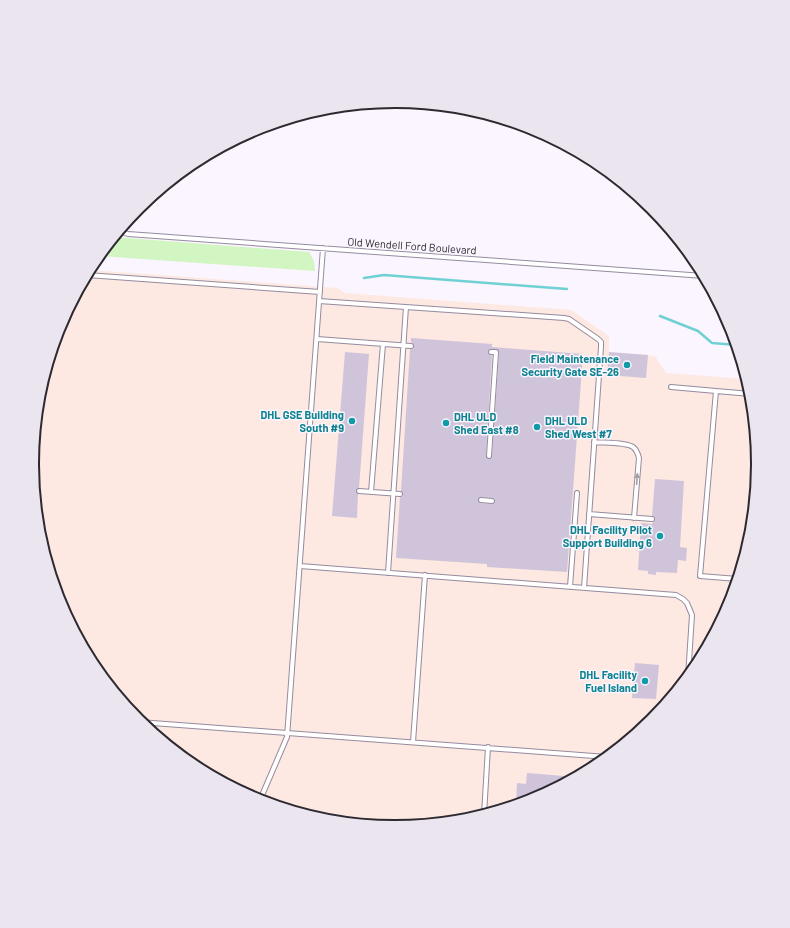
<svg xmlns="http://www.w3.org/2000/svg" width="790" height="928" viewBox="0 0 790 928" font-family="Barlow,sans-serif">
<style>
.industrial{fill:#fde8e2}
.green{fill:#d1f6c1}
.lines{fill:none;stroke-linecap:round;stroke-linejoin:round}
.stream{stroke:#70d1d4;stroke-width:2.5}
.building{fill:#cfc4da;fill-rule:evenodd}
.lane-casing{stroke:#958b9f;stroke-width:6}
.lane{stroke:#fff;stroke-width:4}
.oneway{fill:#a09fa2}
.culture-dot{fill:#0f9aa8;stroke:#faf5fe;stroke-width:1.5}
.labels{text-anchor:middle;stroke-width:3;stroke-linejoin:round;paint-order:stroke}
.street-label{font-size:11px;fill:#2d2931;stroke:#faf5fe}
.culture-label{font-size:11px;font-weight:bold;fill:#0d838f;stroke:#faf5fe;text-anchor:end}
.rim{fill:none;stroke:#2d2931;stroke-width:2}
</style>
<rect width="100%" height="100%" fill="#faf5fe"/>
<path class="industrial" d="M89 270 337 288 345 293 571 310 609 336V352L655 356 666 373 747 379 751 393 758 464 751 535 730 603 697 666 652 721 596 766 534 799 466 820 395 827 324 820 256 799 193 766 138 721 93 665 60 603 39 535 32 464 39 393 60 325Z"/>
<path class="green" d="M114 237 309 252 314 261 315 271 99 256Z"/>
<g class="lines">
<path class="stream" d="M364 278 384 275 567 289
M660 316 698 331 712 343 737 345"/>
</g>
<path class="building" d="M411 338 492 344V347L583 354 567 572 487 567V564L396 558 400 497 403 496V494L401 491 410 349H413L414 346 413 343 411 342ZM490 349H497L499 352 492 456 489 459H487L486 456 492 356 488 353V351ZM480 497 493 498 495 499V502L492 504 480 503 478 500Z
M345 352 369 354 359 488 356 490V493L358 494 357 518 332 516Z
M609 352 648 355 646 378 607 375Z
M655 479 684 481 680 547 687 548 686 561 678 560 677 573 656 572V575L648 574V571L638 570 641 523 652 524 655 520V517L652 516Z
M635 663 659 665 656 699 632 698Z
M527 773 576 777 534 799 516 805 517 783 526 784Z"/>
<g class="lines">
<defs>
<path id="lane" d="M119 231 128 234 704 276
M87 275 320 292
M319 301 564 318 569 319 598 339 601 342V347L584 588
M317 339 411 346
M671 387 716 391
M594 442C604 443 626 442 633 447 637 450 638 454 639 458L634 518
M489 456 496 352H491
M32 465 33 456
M359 491 400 494
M371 492 383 344
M481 500 492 501
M589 514 652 519
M300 566 676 595 683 599 687 603 692 615 688 677
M388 573 406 307
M738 579 700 576 716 391 751 394
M570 587 577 493
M139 722 607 757
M413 742 425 575
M260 800 287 737 323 248
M484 815 488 747"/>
</defs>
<use href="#lane" class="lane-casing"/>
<use href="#lane" class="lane"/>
</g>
<defs><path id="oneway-solid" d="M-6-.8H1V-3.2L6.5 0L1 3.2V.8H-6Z"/></defs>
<use class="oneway" href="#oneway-solid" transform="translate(637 479) rotate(-86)"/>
<g class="culture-dot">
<circle cx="627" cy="365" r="4"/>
<circle cx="352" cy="421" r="4"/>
<circle cx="446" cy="423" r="4"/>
<circle cx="537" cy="427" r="4"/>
<circle cx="660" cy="536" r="4"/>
<circle cx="645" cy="681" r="4"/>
</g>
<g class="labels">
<g class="street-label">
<text transform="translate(412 246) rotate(4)" y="4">Old Wendell Ford Boulevard</text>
</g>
<g class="culture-label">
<text x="619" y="363">Field Maintenance<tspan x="619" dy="13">Security Gate SE-26</tspan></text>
<text x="344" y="419">DHL GSE Building<tspan x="344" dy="13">South #9</tspan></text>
<text x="454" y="421" text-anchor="start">DHL ULD<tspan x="454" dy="13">Shed East #8</tspan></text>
<text x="545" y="425" text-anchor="start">DHL ULD<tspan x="545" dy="13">Shed West #7</tspan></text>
<text x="652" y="534">DHL Facility Pilot<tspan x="652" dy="13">Support Building 6</tspan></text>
<text x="637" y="679">DHL Facility<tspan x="637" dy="13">Fuel Island</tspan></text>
</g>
</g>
<path d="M0 0H790V928H0ZM39 464a356 356 0 1 1 712 0a356 356 0 1 1-712 0Z" fill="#eae5ee" fill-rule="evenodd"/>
<path class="rim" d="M39 464a356 356 0 1 1 712 0a356 356 0 1 1-712 0Z"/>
</svg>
